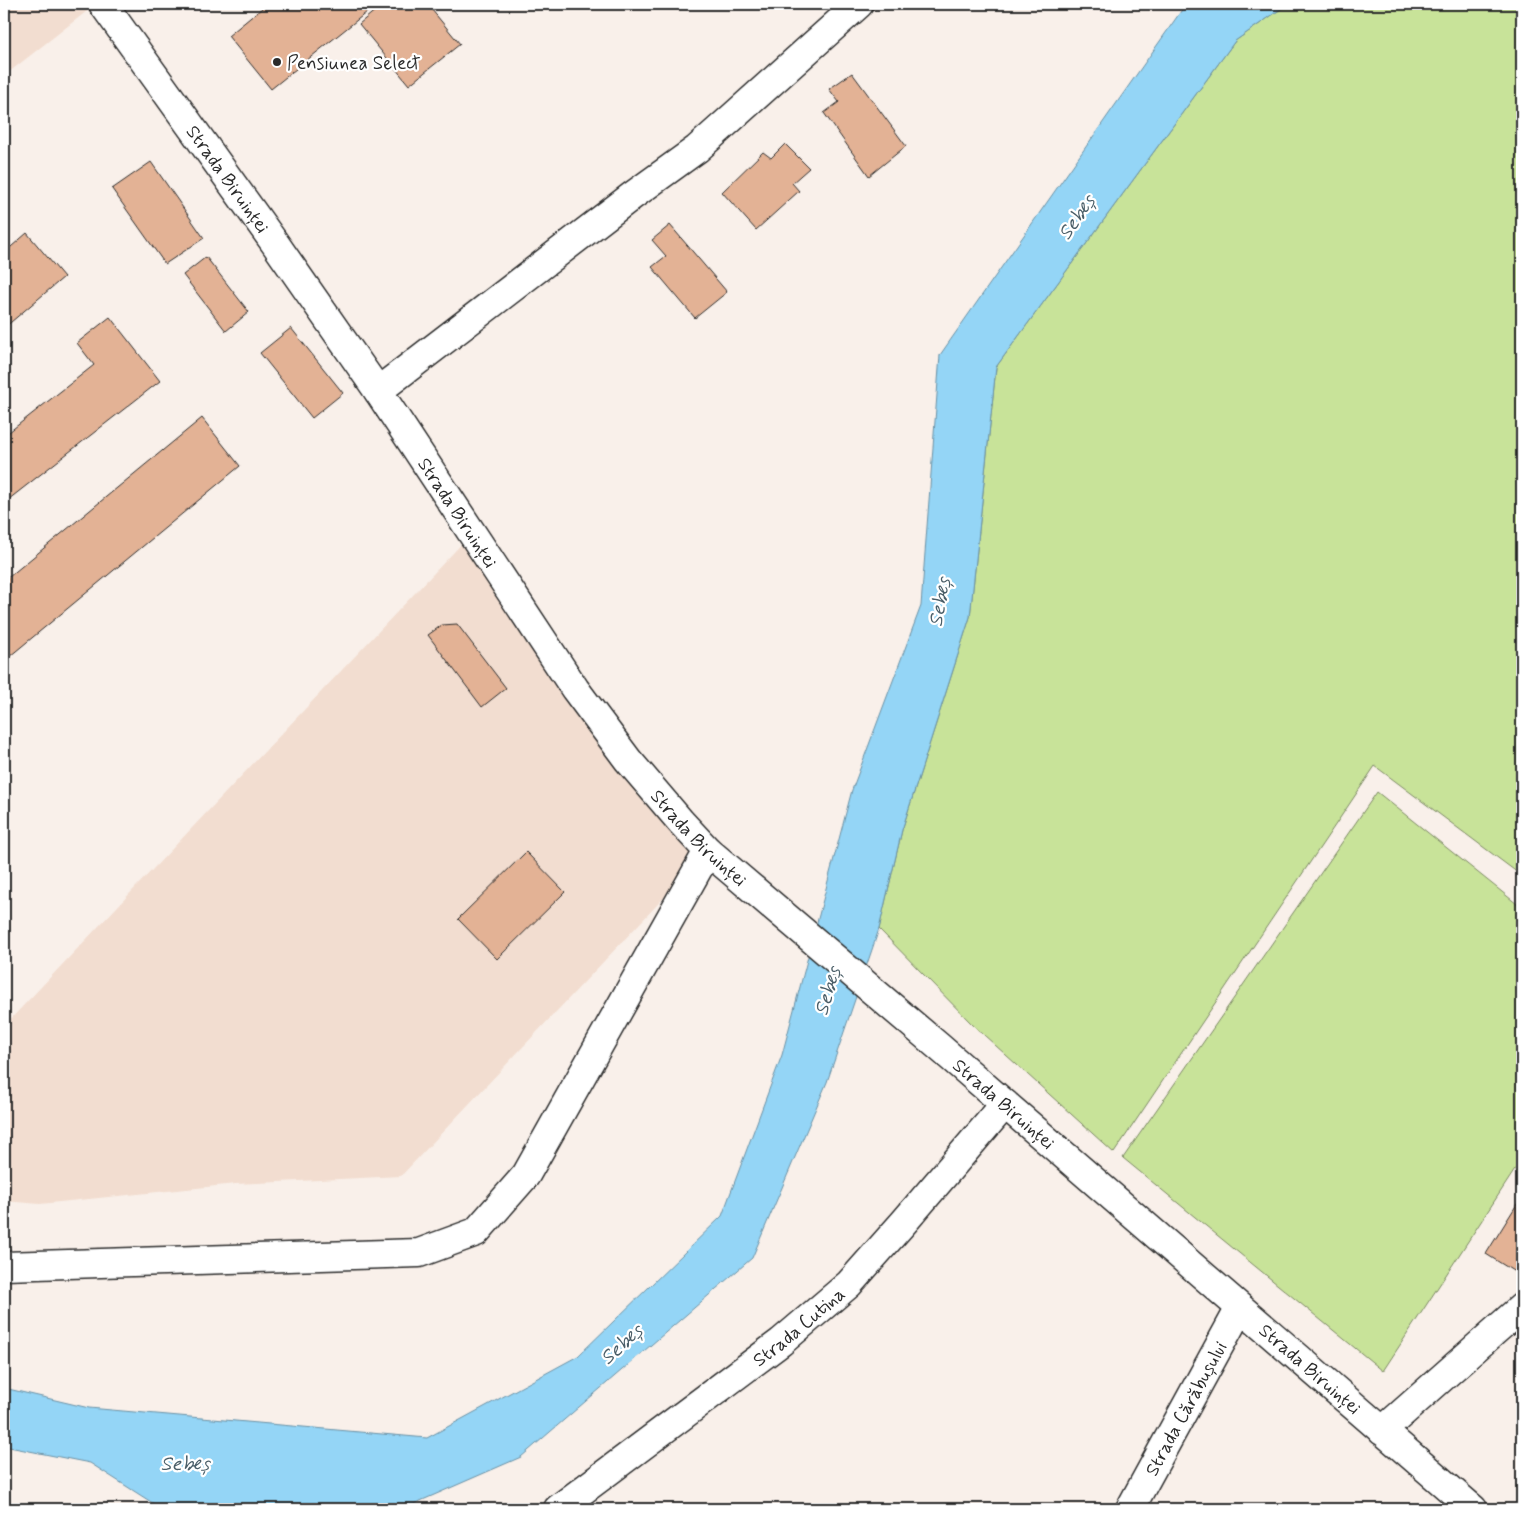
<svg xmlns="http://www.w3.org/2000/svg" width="1526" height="1513" viewBox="0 0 1526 1513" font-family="Mynerve,sans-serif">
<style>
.built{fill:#f2ddd0}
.green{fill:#c8e399;stroke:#7a8762}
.water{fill:#94d5f6;stroke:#6a91a5}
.building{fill:#e3b295;stroke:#2b2b2b}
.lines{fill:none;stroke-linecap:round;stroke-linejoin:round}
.minor-casing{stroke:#2b2b2b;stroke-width:31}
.major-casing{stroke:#2b2b2b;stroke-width:31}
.minor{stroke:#fff;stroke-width:28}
.major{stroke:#fff;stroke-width:28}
.poi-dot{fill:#2b2b2b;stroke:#fff;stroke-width:2}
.labels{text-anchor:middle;stroke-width:4.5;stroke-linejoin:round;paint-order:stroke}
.poi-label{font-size:19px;fill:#2b2b2b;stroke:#fff;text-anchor:start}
.street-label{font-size:19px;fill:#2b2b2b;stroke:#fff}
.water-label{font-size:20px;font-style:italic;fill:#4a5e68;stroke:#fff}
</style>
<rect width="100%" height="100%" fill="#f9f0ea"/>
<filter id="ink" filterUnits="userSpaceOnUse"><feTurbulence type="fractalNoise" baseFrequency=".02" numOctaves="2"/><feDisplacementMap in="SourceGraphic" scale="10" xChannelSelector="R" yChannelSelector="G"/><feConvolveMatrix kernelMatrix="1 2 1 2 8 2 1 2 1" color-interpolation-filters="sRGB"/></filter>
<g filter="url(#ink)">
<path class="built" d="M4 4H96L4 76Z
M472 533 708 851 401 1176 236 1184 40 1204 4 1201V1026Z"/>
<path class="green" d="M1288 4H1522V876L1375 766 1114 1153 973 1025 879 929 902 830 970 617 996 367 1235 41Z
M1377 792 1522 908V1159L1383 1371 1123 1158Z"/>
<path class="water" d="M1186 4H1288L1235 41 996 367 970 617 902 830 879 929 827 1082 752 1258 521 1457 402 1509H185L159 1507 90 1463 4 1446V1388L89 1408 427 1438 578 1356 722 1216 782 1055 852 790 921 606 940 355Z"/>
<path class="building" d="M267 4H377L271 89 228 36Z
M383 4H427L460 44 409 85 359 24Z
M852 73 906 146 869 176 824 113 839 102 829 89Z
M785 144 809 168 792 183 799 191 756 230 722 192 763 152 771 158Z
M151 162 204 238 165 264 112 189Z
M670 225 727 292 695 318 652 267 666 256 652 240Z
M27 233 64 277 4 328V253Z
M206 257 249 312 226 331 183 275Z
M110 317 160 381 4 503V436L94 365 77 343Z
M291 328 343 393 312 418 260 353Z
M202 418 240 466 4 661V581Z
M457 624 506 688 482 707 428 635 442 625Z
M526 852 565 892 497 959 458 919Z
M1522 1196V1268L1518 1274 1486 1254Z"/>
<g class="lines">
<defs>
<g id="minor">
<path d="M378 391 632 196 697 149 859 4"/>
<path d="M4 1266 419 1253 476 1232 526 1175 708 851"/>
<path d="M1382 1431 1522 1307"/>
<path id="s1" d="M558 1509 781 1342 849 1284 904 1222 1005 1104"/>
<path id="s2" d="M1130 1509 1240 1308"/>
</g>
<g id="major">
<path id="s3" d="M103 4 274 242 378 391 575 689 628 760 681 822 708 851 938 1046 1473 1509"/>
</g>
</defs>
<use href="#minor" class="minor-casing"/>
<use href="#major" class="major-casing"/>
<use href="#minor" class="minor"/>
<use href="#major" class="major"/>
</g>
</g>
<circle class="poi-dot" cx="277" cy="62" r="5"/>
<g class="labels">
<g class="poi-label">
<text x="287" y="69">Pensiunea Select</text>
</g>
<g class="street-label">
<text dy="7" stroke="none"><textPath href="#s3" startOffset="215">Strada Biruinței</textPath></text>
<text dy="7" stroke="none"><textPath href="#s3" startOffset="620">Strada Biruinței</textPath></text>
<text dy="7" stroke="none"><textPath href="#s3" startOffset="1026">Strada Biruinței</textPath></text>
<text dy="7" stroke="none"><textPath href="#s3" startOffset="1431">Strada Biruinței</textPath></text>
<text dy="7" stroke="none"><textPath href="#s1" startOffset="302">Strada Cutina</textPath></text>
<text dy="7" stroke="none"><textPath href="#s3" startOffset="1836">Strada Biruinței</textPath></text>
<text dy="7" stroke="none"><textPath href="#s2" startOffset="115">Strada Cărăbușului</textPath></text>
</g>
<g class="water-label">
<text transform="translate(1076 217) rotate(-55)" y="7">Sebeș</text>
<text transform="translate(939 602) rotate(-79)" y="7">Sebeș</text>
<text transform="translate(827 991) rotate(-73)" y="7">Sebeș</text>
<text transform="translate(621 1344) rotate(-42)" y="7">Sebeș</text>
<text x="185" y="1470">Sebeș</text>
</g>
</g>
<rect width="1526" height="1513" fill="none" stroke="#fff" stroke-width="20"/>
<rect x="10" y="10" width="1506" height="1493" fill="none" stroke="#2b2b2b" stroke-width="2" filter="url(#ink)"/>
</svg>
